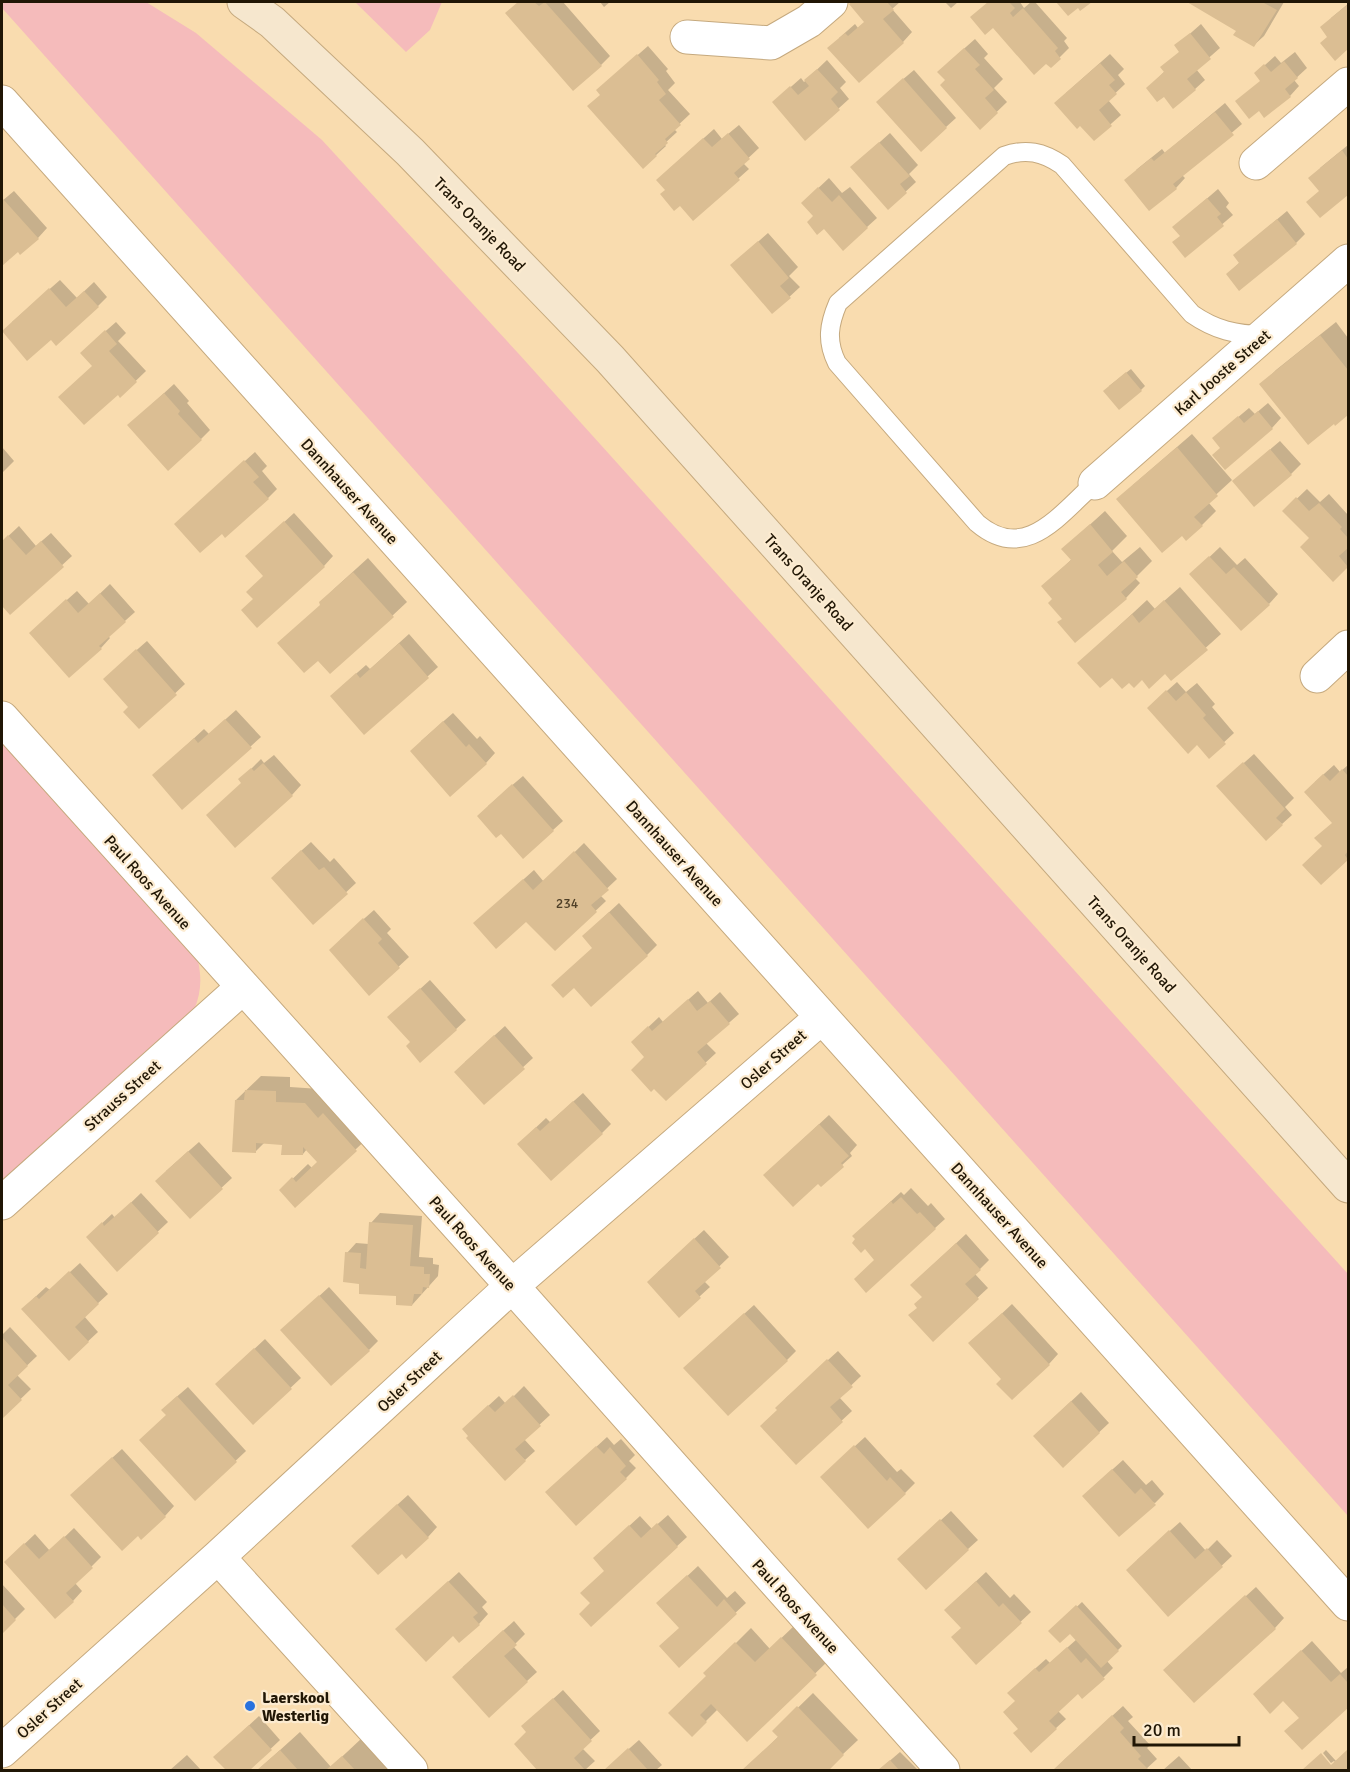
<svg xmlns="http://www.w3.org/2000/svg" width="1350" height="1772" viewBox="0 0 1350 1772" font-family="Signika,sans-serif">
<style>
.green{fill:#f5bbbb}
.shadow{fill:#0003}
.building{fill:#dbbe93}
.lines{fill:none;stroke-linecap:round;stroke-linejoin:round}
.lane-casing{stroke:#c5a97e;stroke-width:20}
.street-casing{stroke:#c5a97e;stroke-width:35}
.secondary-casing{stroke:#c5a97e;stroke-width:35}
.lane{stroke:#fff;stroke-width:18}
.street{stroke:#fff;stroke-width:33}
.secondary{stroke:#f6e7ce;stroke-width:33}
.poi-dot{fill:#2972de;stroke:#fcebd0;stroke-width:2}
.labels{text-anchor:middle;stroke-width:4.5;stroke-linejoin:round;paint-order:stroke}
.number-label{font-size:14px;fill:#4f4028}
.street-label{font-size:16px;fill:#201605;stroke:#fcebd0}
.poi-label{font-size:16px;font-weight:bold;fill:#201605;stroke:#fcebd0;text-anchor:start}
</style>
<rect width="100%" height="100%" fill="#f9dcaf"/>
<path class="green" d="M2 2H146L196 33 322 140 518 353 1348 1274V1516L2 8Z
M355 2H442L430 30 406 52Z
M2 736 198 961C202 979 201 993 194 1010L2 1187Z"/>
<path class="shadow" d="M519 2H563L610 56 601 65 507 13Z
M600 2H610L604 7Z
M853 2H900L892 9 912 32 903 42 839 38 855 24 858 28 866 21 851 4Z
M945 2H958L951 8Z
M989 2H1020L1024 8 1031 2H1035L1067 38 1064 41 1069 48 1051 66 982 8Z
M1190 2H1284L1264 36 1254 45 1238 30Z
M1348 4V47L1335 59 1329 36 1331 18Z
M1201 24 1220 48 1196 69 1205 80 1195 89 1164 95 1148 88 1165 71 1180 51 1176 46Z
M975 39 988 54 984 58 1003 79 994 88 1007 102 980 128 947 80 949 62Z
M648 46 668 69 666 71 675 83 668 90 690 114 674 129 677 132 664 144 666 146 643 167 608 81Z
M1295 52 1307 68 1294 80 1299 86 1290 96 1261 80 1256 73 1275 56 1281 63Z
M1110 54 1124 69 1118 75 1125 84 1108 100 1121 115 1094 139 1066 93Z
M827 60 846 82 840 88 849 99 806 138 784 93 801 78 804 82Z
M914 70 956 118 946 127 888 92Z
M1225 103 1242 124 1182 175 1185 178 1176 188 1136 170 1162 149 1165 153Z
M739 125 759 148 743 163 749 169 693 219 666 190 667 171 714 129 722 139Z
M890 133 918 165 909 174 916 182 888 208 862 158Z
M1348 145V193L1320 216V168Z
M829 178 842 193 850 187 877 218 867 227 815 216 813 193Z
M1218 189 1229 203 1226 207 1233 215 1185 256 1181 235 1174 227Z
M14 191 47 228 38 238 18 250 2 264V201Z
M1287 211 1305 234 1296 243 1228 274 1240 262 1245 246Z
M768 233 798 267 789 276 800 287 773 312 742 256Z
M60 280 77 298 94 282 107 297 98 306 51 338 12 322Z
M116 322 126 333 118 341 146 371 120 396 94 366 92 343Z
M1336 322 1348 338V413L1336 423 1261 385 1276 370Z
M1131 369 1145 386 1141 390 1109 386Z
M174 384 189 401 187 403 210 430 201 439 139 416Z
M1268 403 1281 418 1272 428 1222 447 1224 429 1249 408 1255 414Z
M1192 434 1232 480 1208 502 1216 511 1202 525 1182 534 1133 485Z
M1280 441 1301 464 1291 474 1244 472Z
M2 447 14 461 2 473Z
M255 452 267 466 262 471 277 489 268 498 222 531 186 514Z
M1307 489 1320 502 1329 494 1348 515V565L1333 580 1311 538 1284 511Z
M1105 511 1127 536 1112 551 1122 562 1140 547 1152 561 1135 578 1140 583 1126 598 1063 618 1054 599 1043 586 1072 559 1063 549Z
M294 513 333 556 324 566 254 599 265 576 257 547Z
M19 526 36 546 51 533 72 556 10 613 2 604V542Z
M1220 547 1237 565 1245 558 1278 594 1269 604 1201 565Z
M368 558 407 602 392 616 322 604 321 602 335 588Z
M110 584 135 612 108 636 110 638 101 648 41 623 77 591 89 604Z
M1180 587 1221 634 1171 679 1165 672 1129 680 1079 663 1147 600 1155 609Z
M409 634 438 667 365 733 341 687 366 665 370 669Z
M147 641 185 684 139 727 115 669Z
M1177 682 1186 692 1197 683 1215 704 1212 707 1234 733 1209 756 1159 698Z
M236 710 261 737 183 808 164 766 204 729 209 734Z
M453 713 477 739 480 736 495 753 486 763 421 741Z
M1254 754 1294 798 1285 807 1292 815 1282 824 1228 777Z
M274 755 301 785 292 795 243 782 250 770 261 759 264 763Z
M1334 765 1340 772 1348 765V858L1321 883 1323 846 1333 822 1315 782Z
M523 776 563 821 553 830 488 806Z
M311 842 330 862 334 858 356 883 313 923 282 868Z
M584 843 617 879 600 895 606 901 555 949 526 920 485 914 534 870 544 882Z
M619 903 657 945 647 955 593 948V927Z
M374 910 391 929 387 933 409 957 369 994 340 940Z
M430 980 466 1020 421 1061 399 1008Z
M698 991 708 1003 720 992 739 1014 706 1043 716 1053 666 1099 646 1057 642 1033 659 1017 663 1022Z
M505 1026 533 1058 484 1103 465 1062Z
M261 1076 290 1077V1087L320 1089 371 1135 295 1206 281 1190 308 1164 312 1168 319 1162 307 1149 303 1154 283 1143 265 1142 255 1152 236 1100Z
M583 1093 611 1124 602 1133 529 1134 546 1118 550 1122Z
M829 1115 857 1145 850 1153 852 1156 842 1165H775Z
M199 1142 232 1178 190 1217 166 1171Z
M911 1188 928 1206 931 1203 945 1219 935 1228 876 1259 865 1247 864 1226 901 1192 904 1195Z
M141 1193 168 1222 117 1270 97 1228 112 1214 115 1218Z
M380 1213 422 1216 419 1257 433 1258V1264L439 1265 438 1276 412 1305 397 1295 361 1283 347 1253 356 1243 369 1244 371 1223Z
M704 1230 729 1257 704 1281 710 1287 679 1315 658 1272Z
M966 1234 989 1260 975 1274 988 1288 933 1339 919 1307 924 1297 922 1275Z
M80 1263 108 1294 84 1316 98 1332 69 1359 33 1299 46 1287 50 1290Z
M329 1287 378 1341 369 1350 292 1321Z
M1012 1304 1058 1354 1049 1364 1003 1379 980 1334Z
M754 1305 796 1351 787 1360 695 1358Z
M10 1327 37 1356 17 1375 31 1389 2 1417V1335Z
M265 1339 301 1378 253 1423 227 1374Z
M838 1351 861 1376 839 1397 852 1411 796 1463 779 1409 786 1398Z
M524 1386 550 1415 524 1439 535 1451 525 1460 474 1419 499 1396 506 1404Z
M188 1387 246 1451 195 1499 167 1414 173 1400Z
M1081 1392 1109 1423 1063 1466 1045 1426Z
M607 1437 614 1445 621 1439 635 1455 629 1461 636 1468 626 1478 557 1483Z
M865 1437 897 1472 901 1469 915 1483 905 1493 832 1467Z
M122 1449 174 1506 165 1516 82 1485Z
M1123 1460 1146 1485 1152 1480 1164 1494 1155 1503 1094 1486Z
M408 1495 437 1527 428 1537 402 1552 363 1536Z
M951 1511 978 1540 968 1549H909Z
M668 1515 687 1537 591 1625 606 1571 604 1549 640 1516 652 1529Z
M1180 1522 1206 1551 1217 1540 1232 1556 1169 1615 1137 1560Z
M74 1528 101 1557 75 1583 82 1591 73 1601 15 1553 35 1534 50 1551Z
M698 1566 727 1598 735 1591 746 1603 679 1665 681 1627 668 1594Z
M459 1572 487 1602 482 1607 488 1614 479 1624 453 1634 407 1619Z
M986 1572 1010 1598 1014 1594 1031 1612 976 1663 963 1628 956 1600Z
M2 1584 25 1609 2 1632Z
M1256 1587 1284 1618 1275 1628 1175 1660Z
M1082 1602 1122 1646 1107 1661 1113 1668 1104 1677 1078 1692 1058 1711 1066 1719 1056 1728H1019L1016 1701 1019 1683 1046 1659 1050 1663 1077 1639 1071 1632 1051 1631Z
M514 1621 525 1634 513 1646 537 1672 527 1681 463 1667Z
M796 1624 830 1659 747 1740 718 1709 692 1735 708 1676 706 1673 751 1628 770 1649Z
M1312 1641 1341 1673 1348 1667V1706L1302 1748 1300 1717 1283 1699 1265 1685Z
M563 1690 600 1731 582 1748 595 1761 585 1770H539L516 1744 528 1732 533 1717Z
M813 1693 858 1740 826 1770H811L809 1768 806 1770H744L779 1736 774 1731Z
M1123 1706 1133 1717 1128 1721 1150 1745 1147 1748 1157 1759 1145 1770H1057L1056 1769 1065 1759Z
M259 1716 280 1740 248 1770H228L215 1757Z
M300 1732 331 1767 362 1738 391 1770H258Z
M639 1740 662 1765 656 1770H605Z
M1326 1750 1336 1761 1348 1750V1770H1304L1320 1755 1328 1769 1335 1762 1334 1761 1331 1763 1323 1753Z
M900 1752 918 1770H879Z
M187 1755 201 1770H170Z
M1179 1756 1192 1770H1163Z"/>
<path class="building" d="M518 2H534L539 6 545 2 602 66 573 91 505 13Z
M852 2H887L894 10 883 19 904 43 859 83 827 48 845 33 848 36 864 22 849 4Z
M988 2H1009L1015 8 1010 13 1013 17 1023 8 1058 48 1055 51 1061 59 1051 68 1046 64 1034 75 993 28 985 35 970 17Z
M1056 2H1092L1080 11 1078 8 1068 16Z
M1187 2H1262L1277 10 1254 47 1233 35 1236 31Z
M1348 4V49L1335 61 1320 43 1327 37 1320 27Z
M1190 33 1211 59 1187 79 1196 90 1173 109 1164 97 1157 102 1146 88 1164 72 1160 67 1179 52 1174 45Z
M964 48 980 65 975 69 994 90 985 98 998 113 980 130 940 85 945 80 937 72Z
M637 54 659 80 657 82 666 94 659 100 681 125 665 139 668 143 655 154 657 156 643 169 587 106 600 95 596 90Z
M1284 61 1298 78 1285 89 1291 97 1264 118 1259 111 1249 119 1235 101 1260 81 1254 73 1264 64 1271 72Z
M1100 63 1115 80 1109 85 1117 94 1099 110 1112 126 1094 141 1080 126 1077 129 1054 103Z
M817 69 838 92 831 99 840 110 805 141 772 102 790 86 798 95 809 86 804 80Z
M903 78 947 128 921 152 876 102Z
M1215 112 1234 135 1173 184 1177 189 1149 211 1124 180 1151 158 1154 161Z
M728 133 750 159 734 173 740 180 693 221 680 206 674 211 660 194 665 190 656 180 703 138 712 147Z
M879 142 910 176 900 184 907 193 888 210 850 167Z
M1342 150 1348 159V195L1320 218 1306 202 1319 191 1308 178Z
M818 187 832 202 839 195 868 228 843 251 824 229 817 235 807 222 813 216 801 203Z
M1207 198 1221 214 1217 217 1224 226 1185 258 1172 242 1180 236 1172 227Z
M3 199 39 239 20 255 18 252 2 266V200Z
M1277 219 1297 244 1239 291 1226 274 1239 263 1233 255Z
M758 241 789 278 780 286 791 298 772 314 730 265Z
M49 288 66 307 84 291 99 307 56 346 51 340 27 361 2 331Z
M105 330 117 344 109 351 137 382 120 398 118 395 84 425 58 397 92 366 80 353Z
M1320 335 1348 370V415L1335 426 1334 424 1308 445 1259 384Z
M1126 372 1142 391 1119 410 1103 391Z
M164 393 180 411 178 414 202 440 168 471 127 425Z
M1258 411 1273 429 1225 470 1212 455 1220 448 1212 438 1238 416 1244 423Z
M1177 447 1218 496 1194 517 1203 526 1186 541 1182 536 1162 553 1116 499Z
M1270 449 1292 475 1254 507 1232 481Z
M244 460 259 477 253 482 269 499 225 538 222 534 200 553 174 524Z
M1296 497 1309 511 1319 503 1342 527 1340 529 1348 538V548L1339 556 1348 567 1333 582 1300 547 1309 538 1282 511Z
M284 521 325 567 257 628 241 610 253 599 246 592 263 576 245 556Z
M1090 524 1113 552 1098 565 1107 576 1124 561 1138 577 1121 592 1127 599 1075 643 1057 622 1062 619 1048 603 1052 599 1041 586 1071 560 1061 549Z
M8 535 26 555 41 541 64 567 10 615 2 606V541Z
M1209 556 1226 574 1234 567 1270 605 1241 631 1189 574Z
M353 572 394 617 330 674 318 661 304 673 277 643 320 605 319 602Z
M100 593 126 622 99 646 102 649 69 678 29 633 66 599 78 613Z
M1164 600 1208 650 1171 681 1165 674 1149 689 1142 680 1134 688 1129 683 1122 689 1112 678 1100 688 1077 663 1132 614 1139 623Z
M399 643 429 678 364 735 330 696 356 673 360 678Z
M136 649 177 695 139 729 123 712 128 707 103 679Z
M1166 690 1176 701 1186 692 1206 715 1203 718 1226 744 1209 759 1197 745 1188 754 1147 708Z
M225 719 252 748 182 810 152 775 194 738 198 743Z
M443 721 466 747 469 744 487 764 450 797 410 751Z
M1243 762 1285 809 1276 818 1283 825 1266 841 1216 786Z
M263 763 293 796 235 848 206 815 241 783 238 779 251 768 254 771Z
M1342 769 1348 776V851L1345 855 1348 860 1321 885 1302 865 1322 846 1314 838 1332 823 1304 792 1323 774 1330 781Z
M512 784 554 831 523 859 501 834 496 838 477 816Z
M301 850 319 870 324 867 348 894 313 925 271 878Z
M574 851 609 890 591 905 597 912 555 951 526 922 496 949 473 923 523 879 533 890Z
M609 912 648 956 591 1007 574 988 563 998 551 985 592 948 582 936Z
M363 918 382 939 378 943 400 968 369 996 329 950Z
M420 988 457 1030 420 1063 406 1046 410 1042 387 1017Z
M688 999 697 1011 710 1001 730 1024 697 1052 707 1064 666 1101 654 1089 651 1092 631 1070 644 1057 631 1042 648 1026 652 1031Z
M494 1035 525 1069 484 1105 454 1072Z
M245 1090 276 1091V1102L305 1103 318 1118 323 1113 357 1151 295 1208 279 1190 292 1177 296 1182 317 1162 303 1147V1155H281L282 1145 256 1143V1153L232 1152 235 1100H244Z
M573 1101 603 1134 551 1181 517 1144 536 1127 540 1131Z
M819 1124 849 1156 841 1163 844 1167 821 1187 818 1184 793 1207 763 1175Z
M188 1151 223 1189 190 1219 155 1181Z
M901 1197 917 1214 920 1212 936 1229 866 1293 854 1279 874 1260 865 1249 861 1253 852 1243 855 1239 852 1236 891 1201 893 1204Z
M131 1202 159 1233 117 1272 86 1237 102 1222 104 1226Z
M369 1222 413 1225 410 1266 424 1267V1274H430L429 1288 423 1287 422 1294H414L412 1306 396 1305V1296L359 1294V1284L343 1282 345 1252 361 1253 360 1268 366 1269Z
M694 1238 721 1268 695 1291 701 1298 679 1318 647 1282Z
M956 1243 981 1270 965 1284 979 1299 933 1342 908 1315 917 1308 914 1304 922 1297 910 1285Z
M69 1271 99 1304 75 1327 89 1342 69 1361 21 1309 36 1296 39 1299Z
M319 1295 370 1351 331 1386 280 1330Z
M744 1313 788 1361 728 1416 683 1368Z
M1002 1313 1050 1365 1012 1400 996 1384 1001 1379 968 1343Z
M2 1337 28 1366 8 1385 22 1400 2 1419Z
M254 1348 292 1389 253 1425 215 1384Z
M827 1359 853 1387 830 1407 843 1422 796 1465 760 1426 777 1410 775 1408Z
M513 1395 541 1426 515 1449 526 1461 505 1481 466 1438 468 1436 462 1429 488 1405 495 1412Z
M177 1396 237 1462 195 1501 139 1440 166 1415 161 1410Z
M1071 1401 1100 1433 1063 1468 1033 1436Z
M854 1445 887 1481 890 1477 906 1494 868 1529 820 1477Z
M596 1446 604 1454 610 1447 626 1466 620 1472 627 1479 576 1526 545 1492Z
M112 1457 166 1517 141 1540 138 1536 122 1551 70 1495Z
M1112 1469 1135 1494 1141 1488 1156 1505 1119 1537 1082 1496Z
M397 1504 429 1538 406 1559 402 1554 378 1575 351 1546Z
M940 1519 969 1550 926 1590 897 1559Z
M657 1523 678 1547 591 1627 579 1614 590 1603 580 1593 604 1571 593 1558 629 1525 641 1538Z
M1169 1530 1195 1559 1207 1548 1223 1567 1168 1617 1126 1570Z
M64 1536 93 1568 66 1593 74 1602 55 1619 4 1562 24 1543 39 1559Z
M687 1575 717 1607 724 1599 737 1614 679 1668 659 1646 679 1628 656 1603Z
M448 1581 478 1613 473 1617 480 1625 459 1643 453 1636 426 1662 395 1629Z
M976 1581 999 1607 1003 1603 1022 1623 976 1665 951 1637 961 1628 944 1610Z
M1245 1595 1276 1629 1194 1703 1163 1670Z
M2 1604 16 1620 2 1634Z
M1076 1605 1119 1651 1101 1668 1070 1634 1060 1643 1048 1631Z
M503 1630 517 1645 504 1656 528 1682 489 1718 452 1677Z
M781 1637 817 1675 747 1742 711 1704 700 1715 707 1722 692 1737 668 1713 706 1676 703 1673 735 1642 755 1662Z
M1067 1647 1081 1663 1086 1658 1105 1679 1082 1699 1078 1694 1049 1721 1057 1729 1031 1753 1013 1733 1018 1729 1003 1712 1015 1701 1007 1693 1035 1668 1039 1672Z
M1301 1650 1331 1682 1340 1674 1348 1683V1708L1302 1750 1284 1731 1299 1718 1283 1701 1270 1714 1253 1694Z
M553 1698 592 1741 574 1758 585 1770H537L514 1744 526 1732 521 1726Z
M797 1706 844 1755 829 1770H742L778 1737 772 1731Z
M1112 1715 1124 1728 1120 1732 1141 1756 1138 1759 1148 1769 1055 1770 1054 1769Z
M249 1725 272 1750 250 1770H226L213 1757Z
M628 1748 648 1770H604Z
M1348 1749V1770H1302L1321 1753 1331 1765Z
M280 1750 298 1770H257Z
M342 1756 355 1770H326Z
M890 1760 899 1770H878Z"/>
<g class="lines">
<defs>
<path id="lane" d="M1095 483C1059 515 1025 564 977 523L837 363C826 341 829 324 838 303L1004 156C1026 148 1043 152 1062 165L1192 314C1215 330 1236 335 1264 335"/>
<path id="street" d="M687 37 771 43 809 21 831 2
M2 102 1348 1604
M1256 163 1348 84
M1095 483 1348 261
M1317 676 1348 647
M2 718 512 1286 943 1770
M2 1203 242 988
M218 1557 411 1770
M2 1751 218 1557 512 1286 822 1017"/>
<path id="secondary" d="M244 2 272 22 410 152 610 359 1348 1186"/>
</defs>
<use href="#lane" class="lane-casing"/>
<use href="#street" class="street-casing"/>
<use href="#secondary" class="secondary-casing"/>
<use href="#lane" class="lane"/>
<use href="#street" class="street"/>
<use href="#secondary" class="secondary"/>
</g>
<circle class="poi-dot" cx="250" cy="1706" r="6"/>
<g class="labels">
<g class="number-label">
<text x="567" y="908">234</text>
</g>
<g class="street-label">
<text transform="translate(480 224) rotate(46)" y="6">Trans Oranje Road</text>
<text transform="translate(1222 372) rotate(-41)" y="6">Karl Jooste Street</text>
<text transform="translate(350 491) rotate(48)" y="6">Dannhauser Avenue</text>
<text transform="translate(809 582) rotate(48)" y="6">Trans Oranje Road</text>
<text transform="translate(675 853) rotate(48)" y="6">Dannhauser Avenue</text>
<text transform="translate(148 882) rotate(48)" y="6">Paul Roos Avenue</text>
<text transform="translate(1132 944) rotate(48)" y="6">Trans Oranje Road</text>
<text transform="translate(773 1059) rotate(-41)" y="6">Osler Street</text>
<text transform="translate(122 1095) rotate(-42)" y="6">Strauss Street</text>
<text transform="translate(1000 1215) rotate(48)" y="6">Dannhauser Avenue</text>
<text transform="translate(473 1243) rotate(48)" y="6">Paul Roos Avenue</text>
<text transform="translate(409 1381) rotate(-43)" y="6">Osler Street</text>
<text transform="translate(796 1606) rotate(48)" y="6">Paul Roos Avenue</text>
<text transform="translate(49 1708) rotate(-42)" y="6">Osler Street</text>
</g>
<g class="poi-label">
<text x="262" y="1703">Laerskool<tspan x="262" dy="18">Westerlig</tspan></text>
</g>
</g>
<rect width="1350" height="1772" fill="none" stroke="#201605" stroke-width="6"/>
<path d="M1134 1736v9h105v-9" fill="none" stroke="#201605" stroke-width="3"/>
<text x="1143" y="1736" font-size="18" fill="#201605" stroke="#fcebd0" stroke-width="4.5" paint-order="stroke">20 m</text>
</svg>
